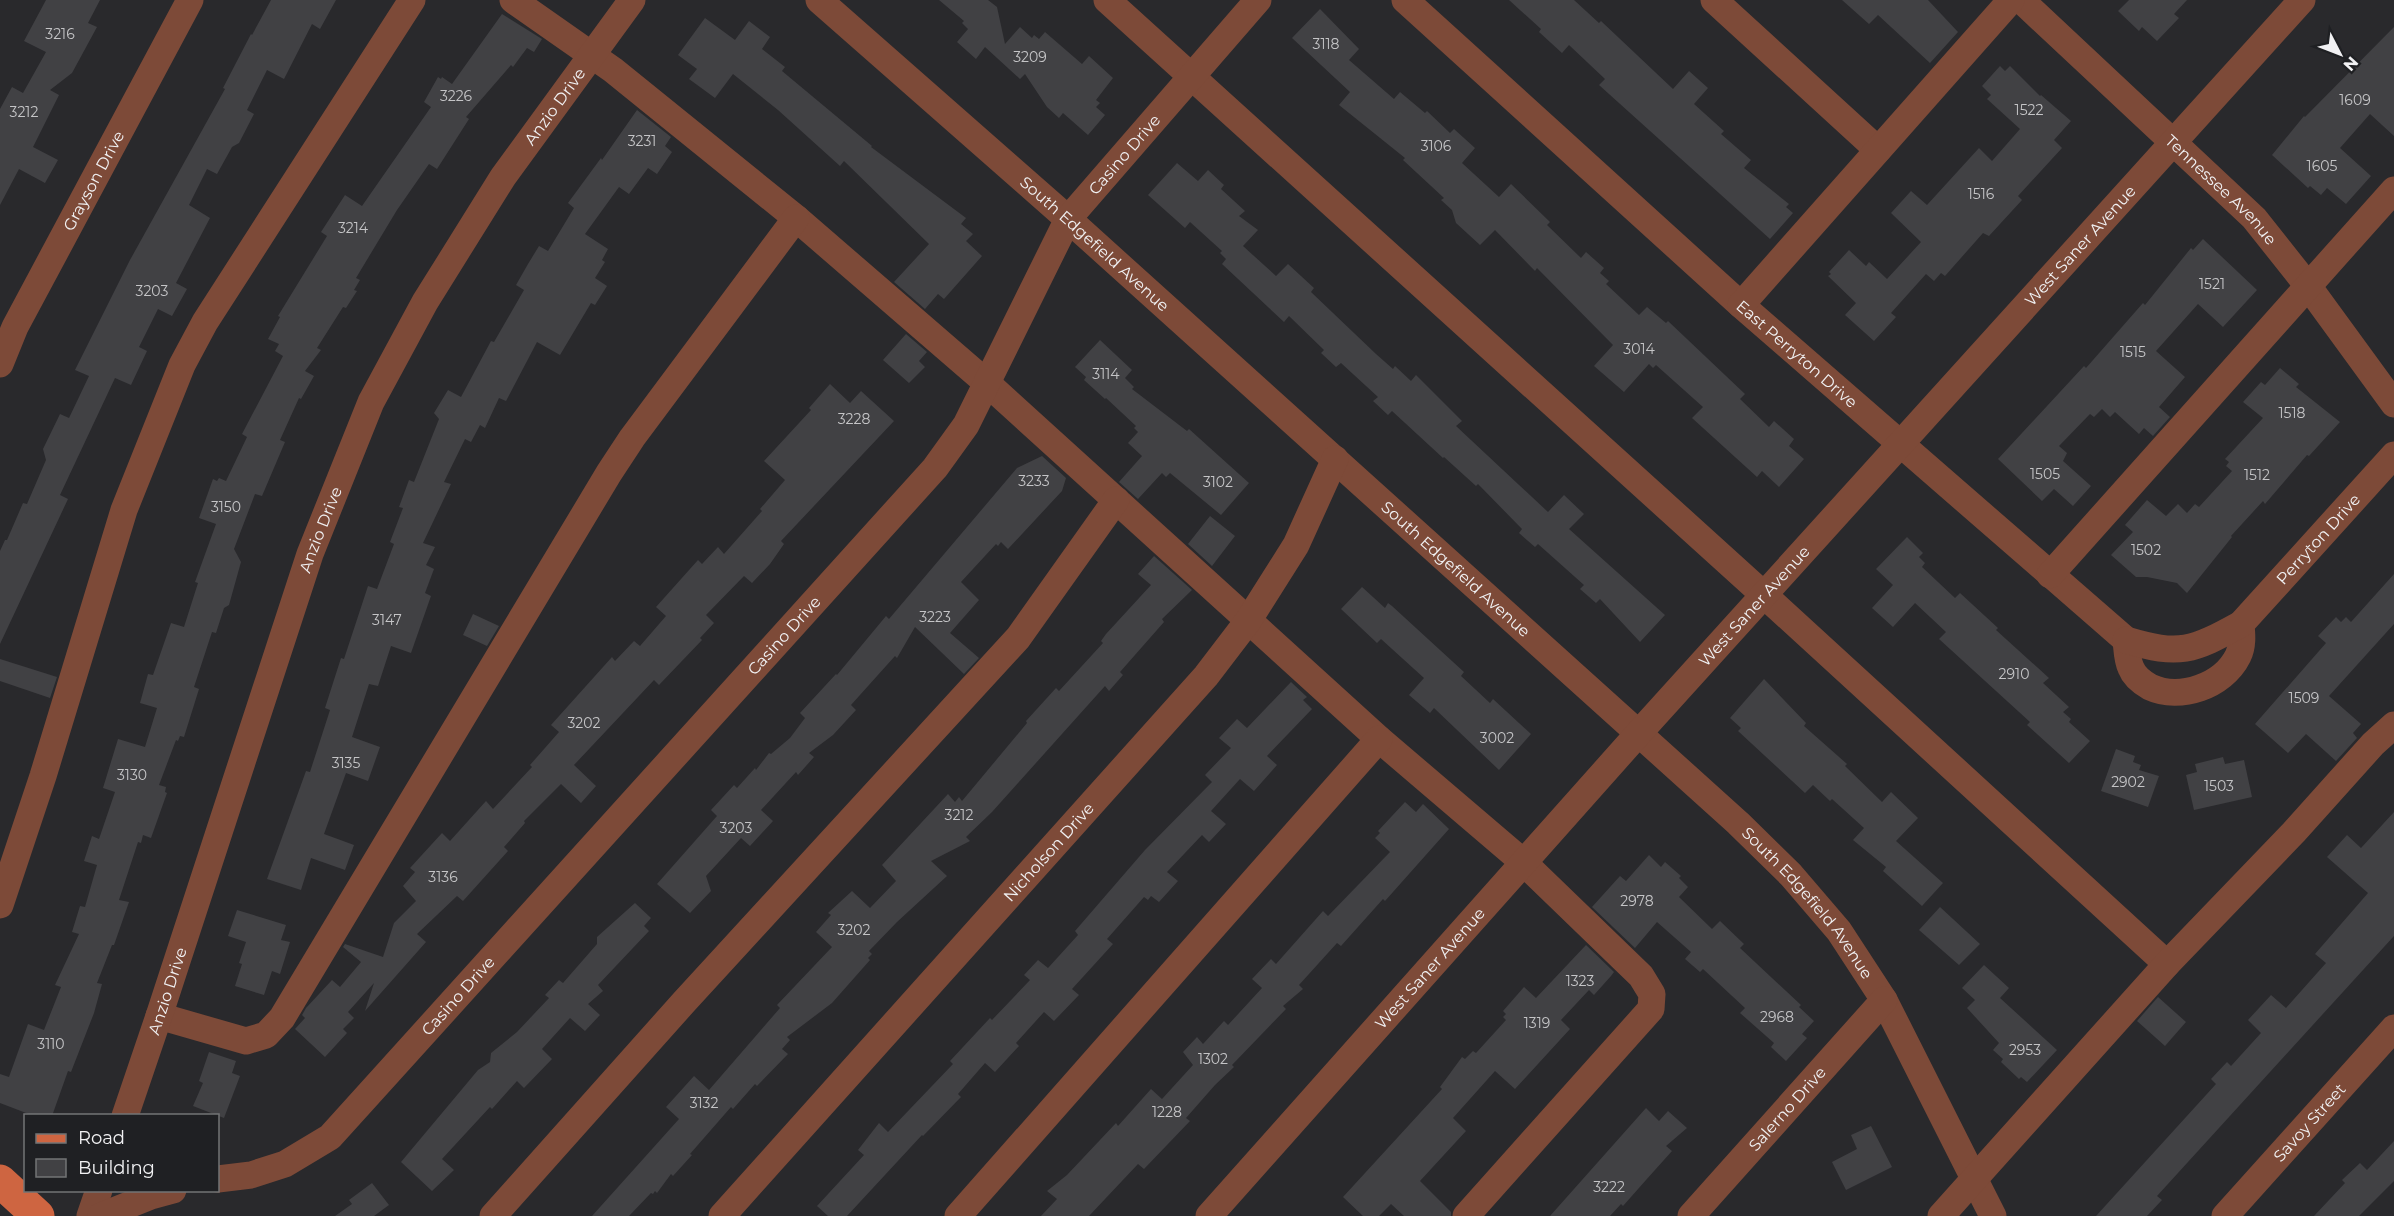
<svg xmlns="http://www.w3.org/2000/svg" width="2394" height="1216" viewBox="0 0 2394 1216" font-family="Montserrat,sans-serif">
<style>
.building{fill:#414144}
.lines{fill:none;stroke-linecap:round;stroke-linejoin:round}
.minor{stroke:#7d4a38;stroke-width:27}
.major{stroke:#ce6541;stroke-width:33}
.labels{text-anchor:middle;stroke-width:4.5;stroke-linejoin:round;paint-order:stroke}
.number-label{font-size:14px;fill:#c5c5c7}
.street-label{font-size:16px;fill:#f1f1f3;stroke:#1f2023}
</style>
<rect width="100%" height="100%" fill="#29292c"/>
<path class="building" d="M46 0H100L88 23 97 27 72 73 50 90 59 95 33 147 58 160 45 183 19 169 0 205V109L12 87 23 93 46 52 24 41Z
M271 0H336L320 29 312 24 284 79 267 70 247 110 254 114 239 143 232 147 217 174 207 169 189 205 210 218 176 283 187 289 172 316 158 309 139 347 147 351 131 385 115 378 60 495 68 499 0 644V551L5 540H7L23 503 27 504 46 460 43 449 60 414 69 418 89 376 75 370 130 260 225 89 223 88 251 34 252 35Z
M939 0H988L997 7 1005 44 1020 27 1032 38 1034 35 1039 39 1045 32 1082 64 1089 56 1113 78 1096 100 1100 103 1096 107 1105 115 1088 135 1063 113 1059 118 1047 107 1025 74 1020 79 985 47 976 59 957 42 968 29 962 23 964 21Z
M1509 0H1574L1599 23 1601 21 1673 89 1689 71 1708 88 1694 104 1724 131 1721 134 1751 160 1744 168 1789 204 1786 207 1793 213 1770 239 1599 85 1605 79 1569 45 1562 53 1539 32 1541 29Z
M1842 0H1928L1958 32 1930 63 1878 15 1869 24Z
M2129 0H2187L2174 14 2179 18 2157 41 2142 27 2139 31 2118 11Z
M1320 9 1359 49 1349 60 1394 99 1400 92 1425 113 1427 111 1450 133 1454 129 1475 148 1462 163 1499 197 1511 184 1550 222 1547 225 1581 258 1586 252 1604 268 1600 273 1609 281 1606 284 1639 315 1647 307 1666 323 1668 321 1745 394 1740 399 1769 427 1774 421 1794 439 1789 446 1804 459 1779 487 1762 471 1757 477 1692 418 1703 407 1656 365 1653 368 1649 364 1624 392 1594 366 1613 345 1537 268 1535 271 1495 230 1480 245 1456 223 1452 210 1441 200 1444 198 1403 160 1405 158 1339 105 1350 92 1292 38Z
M502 14 542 39 534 52 527 48 513 67 511 65 466 117 469 119 437 169 429 164 397 210 356 278 360 280 354 290 357 291 346 308 343 307 317 348 321 350 305 371 314 376 301 399 299 398 280 440 285 442 262 496 255 494 234 549 241 562 229 605 224 608 216 633 212 632 194 687 199 689 184 737 180 736 178 741 176 740 159 785 166 787 165 792 167 793 151 838 143 835 141 843 138 842 119 900 129 902 114 945H112L97 983 102 984 94 1013 71 1072 68 1071 52 1116H34L0 1103V1074L9 1077 28 1024 44 1030 61 987 55 985 79 934 72 932 80 906 85 907 97 865 84 861 92 836 99 839 115 792 103 788 118 739 145 747 157 708 140 703 148 674 153 675 171 623 184 627 198 583 195 582 216 524 199 518 213 479 217 481 219 478 226 481 247 437 242 434 283 356 275 351 279 344 268 339 280 317 278 316 327 236 321 232 345 195 362 206 431 107 424 102 438 77 441 79 442 77 452 84Z
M705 18 735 40 749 21 770 37 762 49 785 67 782 71 872 146 871 147 966 218 961 224 973 234 966 241 982 256 944 299 938 294 925 309 894 282 929 244 844 161 840 166 778 110 733 74 715 98 689 79 697 69 678 55Z
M2394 27V136L2370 114 2340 148 2371 176 2346 204 2327 188 2321 195 2310 186 2308 188 2272 155 2304 116 2305 117Z
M2000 66 2005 71 2010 66 2040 96 2041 95 2071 121 2054 140 2062 148 2018 196 2022 200 1989 236 1983 233 1945 276 1941 273 1934 281 1926 274 1891 313 1896 317 1874 341 1845 315 1856 303 1828 276 1831 274 1829 272 1849 250 1866 266 1869 262 1887 279 1921 242 1891 213 1911 191 1927 205 1979 148 1992 161 2020 129 1987 99 1991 95 1982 86Z
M637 110 671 137 665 146 672 152 657 174 648 168 629 194 619 187 585 234 608 249 602 260 605 262 595 278 607 286 595 305 591 303 560 355 537 342 506 401 499 398 485 428 480 425 471 442 465 439 444 482 451 484 423 543 435 547 426 565 434 569 425 593 431 596 411 653 391 646 378 686 369 684 352 737 380 747 368 781 346 773 324 834 354 845 345 870 311 858 301 890 267 879 306 771 310 772 330 710 325 708 341 658 344 659 368 586 377 589 394 544 390 542 403 508 399 507 409 480 414 482 439 419 434 413 448 390 461 397 491 341 494 342 524 290 516 285 528 264 539 246 548 251 574 208 568 203 601 158 602 160Z
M1177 163 1198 181 1208 170 1224 185 1221 189 1245 211 1239 216 1258 230 1243 246 1276 276 1288 264 1314 288 1311 292 1376 354 1393 369 1395 366 1411 381 1416 375 1462 421 1456 426 1548 512 1564 495 1584 514 1569 529 1665 615 1640 642 1600 599 1596 603 1580 589 1584 585 1538 544 1535 547 1519 533 1522 529 1478 484 1476 486 1444 457 1443 458 1392 411 1388 415 1373 401 1378 397 1341 363 1336 367 1321 353 1324 350 1289 316 1284 322 1222 264 1226 259 1220 253 1222 251 1190 222 1185 228 1148 195Z
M2203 239 2257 290 2223 327 2198 304 2156 351 2185 377 2159 407 2170 417 2153 436 2144 428 2139 434 2115 412 2110 417 2102 409 2094 417 2090 414 2059 446 2067 453 2063 461 2091 486 2073 506 2054 489 2042 501 1998 459 2084 366 2086 368 2143 303 2145 305 2191 248 2193 250Z
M906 334 927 352 919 361 925 367 909 383 883 360Z
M1100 340 1132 370 1125 378 1134 387 1132 389 1187 431 1189 429 1249 483 1221 515 1170 473 1166 477 1162 473 1138 499 1119 482 1142 456 1128 443 1138 432 1134 428 1136 426 1106 398 1105 399 1084 380 1086 377 1075 367Z
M2280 368 2299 384 2296 387 2340 422 2309 456 2307 455 2265 504 2263 501 2231 536 2232 537 2187 593 2177 583 2147 577H2136L2111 555 2133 532 2125 525 2147 500 2166 516 2178 504 2187 513 2195 504 2199 507 2232 471 2226 466 2229 462 2225 459 2263 418 2243 402 2261 382 2265 385Z
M830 384 850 403 861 391 894 421 781 541 784 544 770 564 752 583 744 576 706 615 714 623 700 638 702 640 659 685 654 680 574 765 596 786 581 803 561 784 524 821 525 823 504 847 508 851 463 901 457 896 417 934 426 942 365 1011 374 983 348 1012 354 1018 343 1029 347 1033 325 1057 295 1029 305 1018 302 1015 306 1008 332 980 340 987 361 962 343 947 345 944 383 957 394 923 416 901 403 886 415 872 410 868 442 833 450 841 486 801 493 809 532 767 530 765 559 732 551 725 612 657 615 661 634 641 640 646 666 616 656 607 698 560 702 564 718 547 724 554 762 511 760 509 785 480 764 461 811 410 809 408Z
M1042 456 1066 478 1062 491 1008 549 1001 542 998 546 996 544 961 582 979 600 950 633 979 658 964 674 915 627 897 658 895 656 851 705 856 710 833 735 809 753 814 757 798 775 796 772 761 810 773 821 750 846 741 838 706 876 711 891 690 913 657 884 717 816 711 810 734 785 737 788 755 768 756 770 769 753 771 754 790 738 805 718 800 713 836 674 837 675 886 616 889 619 1017 468Z
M1210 516 1235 536 1212 566 1188 544Z
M1907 537 1923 553 1919 557 1925 563 1922 567 1955 598 1960 593 1998 628 1996 630 2049 678 2043 683 2069 707 2063 712 2071 719 2069 722 2090 741 2069 763 2027 725 2030 722 1939 639 1946 632 1915 603 1893 627 1872 608 1893 585 1876 569Z
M1154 556 1192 590 1162 619 1164 622 1120 672 1123 675 1109 691 1105 686 992 812 966 837 970 841 931 861 947 876 897 922 869 951 872 954 868 958 870 960 832 1003 787 1037 790 1040 782 1049 788 1054 757 1086 755 1084 733 1109 731 1107 690 1154 692 1155 673 1176 671 1174 657 1193 655 1191 653 1194 651 1193 629 1216H592L679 1119 666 1107 694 1076 709 1090 780 1008 777 1005 832 947 816 932 831 915 828 913 852 891 870 908 896 881 882 865 948 794 955 802 959 797 962 801 1027 723 1026 721 1056 688 1059 691 1103 643 1101 641 1106 634 1151 585 1138 574Z
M2394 574V624L2329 696 2361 724 2353 733 2357 738 2336 761 2306 734 2288 753 2255 724 2326 643 2318 636 2336 617 2341 622 2346 617 2351 622Z
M1362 587 1385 608 1388 603 1392 606 1464 672 1461 676 1490 703 1493 699 1531 734 1499 770 1434 708 1430 713 1409 695 1424 678 1381 639 1377 643 1341 609Z
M473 614 499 626 487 646 463 635Z
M0 659 57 677 50 698 0 681Z
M1764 679 1806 723 1804 726 1847 764 1845 766 1882 802 1891 792 1918 818 1896 841 1943 883 1922 906 1883 871 1886 867 1853 840 1864 828 1832 799 1830 801 1813 785 1805 793 1738 731 1741 728 1730 718Z
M1291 682 1307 697 1303 700 1312 709 1267 756 1277 765 1254 791 1240 779 1211 811 1226 824 1209 842 1202 835 1167 872 1178 881 1159 902 1151 896 1148 900 1144 897 1107 939 1113 944 1072 989 1079 995 1054 1021 1044 1012 1016 1043 1019 1046 995 1072 985 1063 958 1094 961 1097 923 1136 922 1135 847 1216H828L817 1206 864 1155 858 1150 879 1123 888 1132 953 1064 950 1061 990 1018 992 1020 1030 980 1024 975 1038 960 1048 968 1078 935 1075 931 1145 850 1212 782 1205 775 1231 748 1219 738 1237 719 1247 728Z
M2116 749 2135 756 2133 762 2141 765 2139 770 2159 776 2148 807 2101 791Z
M2223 757 2225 764 2244 760 2252 797 2194 810 2186 775 2197 772 2195 764Z
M1405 802 1416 812 1423 804 1449 829 1385 901 1383 899 1341 946 1337 943 1299 985 1303 989 1283 1006 1286 1009 1232 1065 1234 1067 1215 1085 1186 1118 1190 1121 1144 1169 1138 1164 1089 1216H1041L1057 1199 1047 1191 1067 1175 1116 1123 1118 1126 1151 1089 1162 1099 1193 1065 1183 1052 1197 1037 1203 1044 1224 1021 1228 1025 1262 988 1252 979 1271 959 1276 964 1323 911 1328 916 1390 852 1375 838 1380 833 1378 831Z
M2394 812V936L2157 1196 2162 1200 2147 1216H2096L2216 1084 2211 1079 2227 1062 2231 1066 2261 1033 2248 1020 2271 995 2286 1008 2326 963 2315 954 2368 893 2327 857 2347 835 2361 848Z
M1649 855 1661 867 1665 862 1681 876 1679 878 1688 887 1679 897 1712 929 1720 921 1744 944 1740 948 1801 1005 1799 1007 1814 1021 1802 1034 1807 1038 1786 1061 1771 1047 1774 1043 1740 1013 1745 1008 1703 969 1700 972 1685 959 1691 952 1657 922 1635 948 1592 907 1620 876 1626 881Z
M635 903 651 918 644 926 649 931 598 985 603 991 588 1004 600 1015 585 1031 570 1018 542 1049 552 1059 524 1088 517 1081 492 1109 490 1107 442 1159 454 1170 432 1191 401 1162 478 1070 490 1062 491 1053 517 1032 549 998 545 995 559 980 563 983 597 944V937Z
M1940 907 1980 944 1959 965 1919 930Z
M237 910 286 925 281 940 290 942 280 974 272 971 264 995 235 986 242 964 239 963 246 942 228 936Z
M1586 945 1614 972 1611 976 1594 995 1589 990 1561 1020 1570 1029 1515 1089 1495 1071 1453 1118 1466 1131 1420 1181 1451 1212V1216H1404L1391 1204 1379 1216H1363L1343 1197 1442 1089 1440 1087 1462 1057 1465 1059 1473 1051 1476 1053 1506 1020 1503 1017 1506 1014 1503 1011 1524 987 1536 998Z
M1984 965 2009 988 2000 998 2057 1050 2027 1082 2021 1077 2019 1079 2001 1062 2003 1059 1993 1050 1999 1043 1967 1008 1975 1000 1962 988Z
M2158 997 2186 1022 2165 1046 2137 1021Z
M209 1052 236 1061 232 1073 240 1076 224 1118 193 1106 203 1083 199 1081Z
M1646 1108 1659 1121 1668 1111 1687 1128 1666 1146 1672 1151 1646 1180 1623 1206 1621 1204 1610 1216H1550Z
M1871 1126 1892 1167 1846 1190 1832 1162 1857 1149 1851 1135Z
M2394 1141V1181L2359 1216H2314L2345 1183 2342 1180 2360 1163 2367 1170Z
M372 1183 389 1205 374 1216H335L352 1204 349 1200Z"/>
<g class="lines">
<g class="minor">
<path d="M513 0 613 70 796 218 988 384 1379 739 1523 862 1641 976 1652 994 1651 1009 1466 1216"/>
<path id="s1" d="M819 0 1068 219 1738 823 1791 875 1839 931 1884 1000 1993 1216"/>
<path d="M1107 0 1764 595 2167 964"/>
<path id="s2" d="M1405 0 1741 305 2126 640C2127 649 2127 660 2131 668 2134 676 2143 683 2150 687 2180 701 2223 686 2238 656 2243 646 2242 635 2241 624"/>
<path d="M1714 0 1878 150"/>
<path id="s3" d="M2021 0 2254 218 2308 286 2394 404"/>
<path d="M1741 305 2011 0"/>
<path id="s4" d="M0 364 15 327 190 0"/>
<path d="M2050 575 2394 190"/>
<path id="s5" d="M2126 640C2180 656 2192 651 2241 624L2394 455"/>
<path d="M0 905 43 776 124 510 182 365 205 322 412 0"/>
<path d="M159 1016 246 1041 266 1035 282 1018 609 473 632 438 796 218"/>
<path id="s6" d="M125 1116 159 1016 310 554 371 402 425 302 503 177 632 0"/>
<path id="s7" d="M218 1179 251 1175 285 1164 330 1137 935 468 966 425 1068 219 1258 0"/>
<path d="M90 1216 99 1190"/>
<path d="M101 1216 151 1196 173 1190"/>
<path d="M493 1216 684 1002 1018 638 1116 500"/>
<path id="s8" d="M722 1216 1206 676 1248 621 1296 545 1335 459"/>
<path d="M958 1216 1379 739"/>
<path id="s9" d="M1209 1216 1638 734 2302 0"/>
<path id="s10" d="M1691 1216 1884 1000"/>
<path d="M1941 1216 2167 964 2294 832 2373 744 2394 725"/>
<path id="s11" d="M2225 1216 2394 1028"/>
</g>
<path class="major" d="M0 1181 38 1216"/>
</g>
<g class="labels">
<g class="number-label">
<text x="60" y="39">3216</text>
<text x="1326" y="49">3118</text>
<text x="1030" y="62">3209</text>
<text x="456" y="101">3226</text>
<text x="2355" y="105">1609</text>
<text x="2029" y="115">1522</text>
<text x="24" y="117">3212</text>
<text x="642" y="146">3231</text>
<text x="1436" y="151">3106</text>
<text x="2322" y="171">1605</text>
<text x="1981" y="199">1516</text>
<text x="353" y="233">3214</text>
<text x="2212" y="289">1521</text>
<text x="152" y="296">3203</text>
<text x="1639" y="354">3014</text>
<text x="2133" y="357">1515</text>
<text x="1106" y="379">3114</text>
<text x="2292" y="418">1518</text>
<text x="854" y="424">3228</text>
<text x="2045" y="479">1505</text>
<text x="2257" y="480">1512</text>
<text x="1034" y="486">3233</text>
<text x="1218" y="487">3102</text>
<text x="226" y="512">3150</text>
<text x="2146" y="555">1502</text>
<text x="935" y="622">3223</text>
<text x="387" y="625">3147</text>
<text x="2014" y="679">2910</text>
<text x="2304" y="703">1509</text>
<text x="584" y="728">3202</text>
<text x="1497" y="743">3002</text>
<text x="346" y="768">3135</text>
<text x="132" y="780">3130</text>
<text x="2128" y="787">2902</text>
<text x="2219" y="791">1503</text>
<text x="959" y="820">3212</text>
<text x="736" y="833">3203</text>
<text x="443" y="882">3136</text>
<text x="1637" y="906">2978</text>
<text x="854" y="935">3202</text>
<text x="1580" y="986">1323</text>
<text x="1777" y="1022">2968</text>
<text x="1537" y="1028">1319</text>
<text x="51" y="1049">3110</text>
<text x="2025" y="1055">2953</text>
<text x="1213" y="1064">1302</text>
<text x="704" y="1108">3132</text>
<text x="1167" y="1117">1228</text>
<text x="1609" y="1192">3222</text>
</g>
<g class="street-label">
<text dy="6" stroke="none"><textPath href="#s6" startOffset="1104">Anzio Drive</textPath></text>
<text dy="6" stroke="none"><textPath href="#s7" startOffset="1392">Casino Drive</textPath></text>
<text dy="6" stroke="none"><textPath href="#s4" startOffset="206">Grayson Drive</textPath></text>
<text dy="6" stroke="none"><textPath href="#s3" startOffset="276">Tennessee Avenue</textPath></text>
<text dy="6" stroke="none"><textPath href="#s1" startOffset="368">South Edgefield Avenue</textPath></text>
<text dy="6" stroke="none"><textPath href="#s9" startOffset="1304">West Saner Avenue</textPath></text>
<text dy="6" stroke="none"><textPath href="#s2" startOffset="528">East Perryton Drive</textPath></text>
<text dy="6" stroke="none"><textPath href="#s6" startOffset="618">Anzio Drive</textPath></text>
<text dy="6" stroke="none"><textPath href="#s5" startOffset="236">Perryton Drive</textPath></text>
<text dy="6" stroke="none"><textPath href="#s1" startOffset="854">South Edgefield Avenue</textPath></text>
<text dy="6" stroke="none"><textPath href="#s9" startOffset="818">West Saner Avenue</textPath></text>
<text dy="6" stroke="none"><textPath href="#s7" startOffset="798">Casino Drive</textPath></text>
<text dy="6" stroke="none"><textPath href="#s8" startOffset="489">Nicholson Drive</textPath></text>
<text dy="6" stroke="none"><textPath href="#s1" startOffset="1340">South Edgefield Avenue</textPath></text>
<text dy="6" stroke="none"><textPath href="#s9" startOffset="332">West Saner Avenue</textPath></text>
<text dy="6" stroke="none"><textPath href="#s6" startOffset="132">Anzio Drive</textPath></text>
<text dy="6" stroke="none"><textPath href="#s7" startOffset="312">Casino Drive</textPath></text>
<text dy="6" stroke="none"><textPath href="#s10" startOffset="144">Salerno Drive</textPath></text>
<text dy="6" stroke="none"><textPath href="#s11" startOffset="126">Savoy Street</textPath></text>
</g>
</g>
<rect x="24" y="1114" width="195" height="78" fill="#1f2023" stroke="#737476" stroke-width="1.5"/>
<rect x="36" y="1134" width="30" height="9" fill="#ce6541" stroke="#737476" stroke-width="1.5"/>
<text x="78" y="1144" font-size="18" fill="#f1f1f3">Road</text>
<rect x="36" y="1159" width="30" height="18" fill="#414144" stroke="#737476" stroke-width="1.5"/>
<text x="78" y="1174" font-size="18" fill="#f1f1f3">Building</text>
<g transform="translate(2340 54) rotate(132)" stroke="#1f2023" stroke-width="4.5" paint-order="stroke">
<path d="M0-4.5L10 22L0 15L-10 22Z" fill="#f1f1f3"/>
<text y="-9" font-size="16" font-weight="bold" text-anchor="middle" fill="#f1f1f3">N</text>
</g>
</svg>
